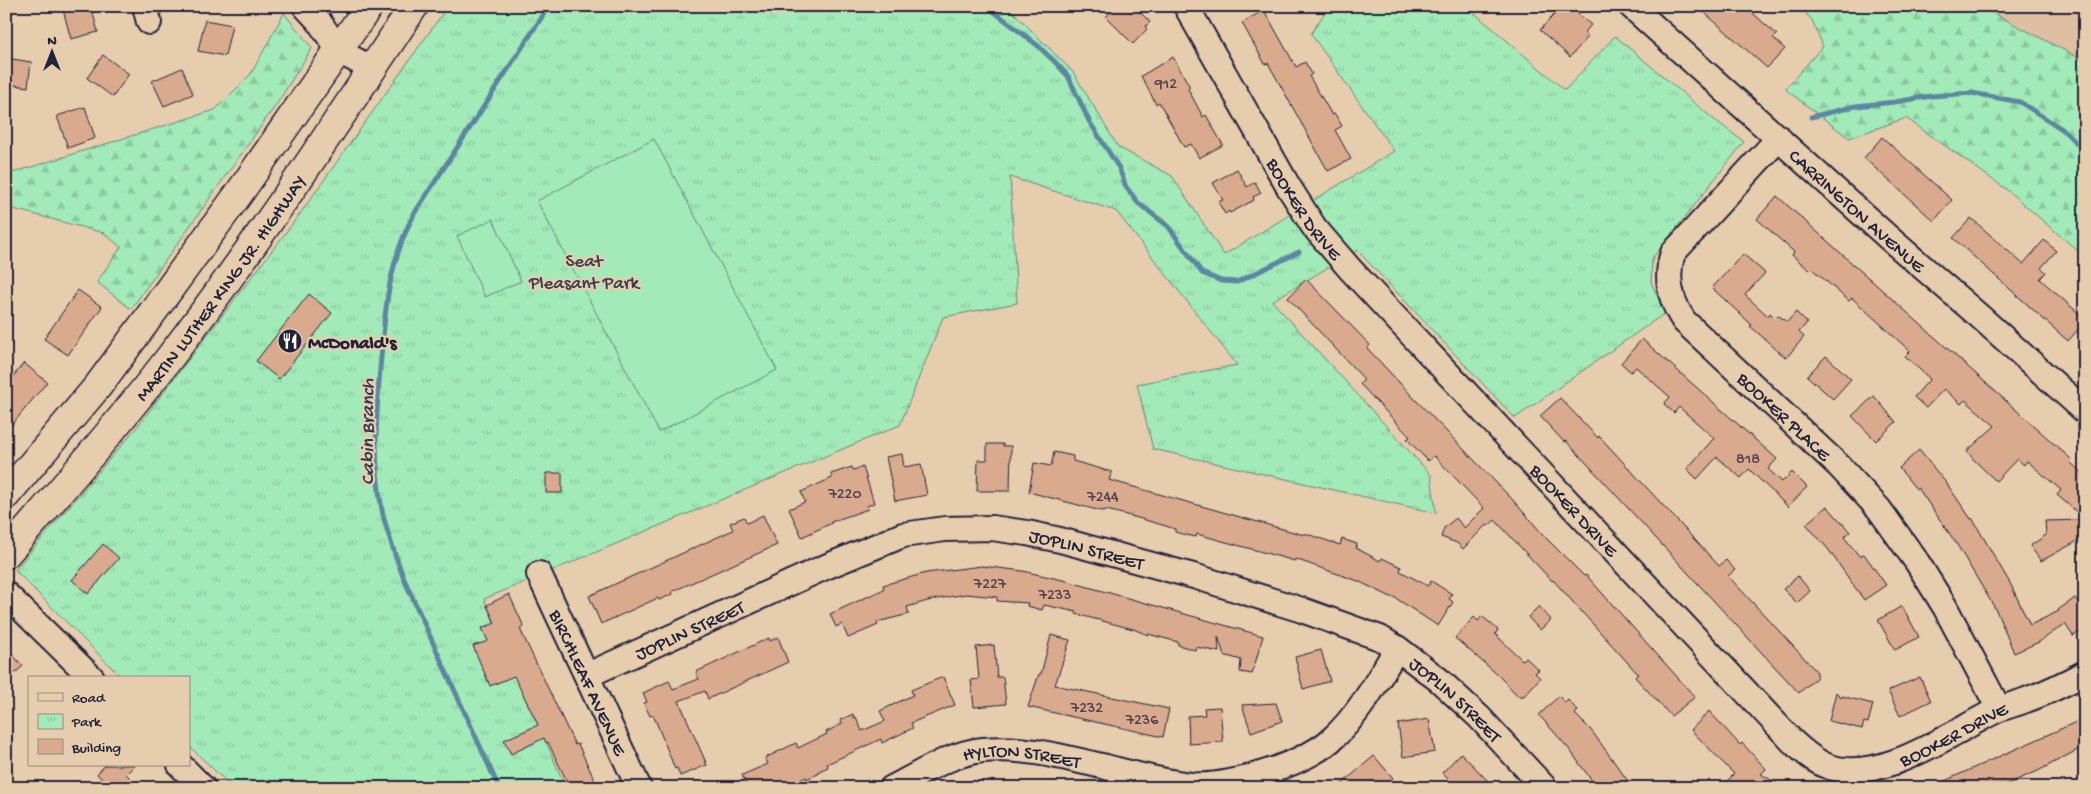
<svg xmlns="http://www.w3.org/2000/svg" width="2091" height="794" viewBox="0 0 2091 794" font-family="'Gochi Hand',sans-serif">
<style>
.built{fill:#debfa2}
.forest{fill:url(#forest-firs);stroke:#62867a}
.park{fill:url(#park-tufts);stroke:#62867a}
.pitch{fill:#a2eab8;stroke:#62867a}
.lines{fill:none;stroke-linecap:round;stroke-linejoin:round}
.stream{stroke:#5d86a1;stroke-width:5}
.building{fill:#d9aa8d;stroke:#22223b}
.minor-casing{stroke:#22223b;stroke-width:28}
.major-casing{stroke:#22223b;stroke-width:31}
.minor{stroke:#e6cdae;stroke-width:24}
.major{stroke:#e6cdae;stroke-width:28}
.labels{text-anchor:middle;stroke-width:4.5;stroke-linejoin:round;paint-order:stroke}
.number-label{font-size:16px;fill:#504450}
.street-label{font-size:19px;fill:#22223b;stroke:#e6cdae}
.park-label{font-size:19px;fill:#35404e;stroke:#e6cdae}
.poi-label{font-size:19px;font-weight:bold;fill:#22223b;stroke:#e6cdae;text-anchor:start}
.water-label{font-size:20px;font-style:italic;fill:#313b54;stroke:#e6cdae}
</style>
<defs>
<pattern id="forest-firs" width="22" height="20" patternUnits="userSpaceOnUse" patternTransform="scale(1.25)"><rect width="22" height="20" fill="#a2eab8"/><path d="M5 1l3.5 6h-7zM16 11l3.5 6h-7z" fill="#8bc89f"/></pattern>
<pattern id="park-tufts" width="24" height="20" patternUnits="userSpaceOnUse" patternTransform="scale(1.25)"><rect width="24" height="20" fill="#a2eab8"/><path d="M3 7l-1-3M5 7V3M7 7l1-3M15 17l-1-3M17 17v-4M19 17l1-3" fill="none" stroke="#8bc89f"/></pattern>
</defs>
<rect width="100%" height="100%" fill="#e6cdae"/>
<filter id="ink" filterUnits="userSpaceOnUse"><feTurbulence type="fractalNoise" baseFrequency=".02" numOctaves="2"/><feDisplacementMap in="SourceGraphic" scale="10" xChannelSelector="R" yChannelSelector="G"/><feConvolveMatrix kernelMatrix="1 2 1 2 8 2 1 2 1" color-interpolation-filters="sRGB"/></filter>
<g filter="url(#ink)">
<path class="built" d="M1979 6H2085V61Z"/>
<path class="forest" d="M1798 6H1979L2085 61V257L2006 189 1906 118 1849 138 1785 89 1823 46 1812 20Z
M284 13 312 48 276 105 131 309 97 282 121 247 104 233 6 207V183L12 173 215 110 251 74Z"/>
<path class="park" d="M448 6H1007L1073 72 1118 147 1172 176 1224 255 1394 151 1311 34 1325 12 1336 6H1466L1565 90 1615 36 1711 117 1744 142 1652 259 1651 282 1665 313 1515 418 1357 250 1272 301 1431 475 1436 513 1153 449 1137 384 1237 365 1116 211 1010 177 1017 303 943 317 900 425 484 599 566 788H233L189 746V678H122L15 570 137 427 297 218Z"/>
<path class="pitch" d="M654 139 777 370 659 432 537 201Z
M493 219 521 281 485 297 457 236Z"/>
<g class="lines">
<path class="stream" d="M987 6 1037 45 1057 64 1068 76 1089 121 1119 168 1126 187 1138 203 1168 226 1202 273 1221 281 1237 282 1299 252
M1811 117 1856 106 1895 102 1931 96 1972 93 2020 102 2062 129 2085 151
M499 788 404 579C396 557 387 534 382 510 373 463 376 417 380 369 385 312 387 266 414 214L549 6"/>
</g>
<path class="building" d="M62 6H91L98 32 71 39Z
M1116 6H1134L1150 22 1145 27 1147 29 1133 44 1106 17Z
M1562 6H1569L1591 25 1584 33 1588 37 1570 57 1540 30Z
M1697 6H1745L1777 35 1773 38 1785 49 1767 68Z
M1264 10 1296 67 1305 62 1312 74 1309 76 1332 115 1335 114 1342 126 1335 130 1351 159 1328 171 1268 63 1265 64 1242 23Z
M205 20 232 25 225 56 198 51Z
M103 55 129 74 113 97 87 78Z
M1173 57 1190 87 1188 89 1203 117 1206 115 1223 145 1199 158 1191 144 1184 147 1159 102 1156 104 1141 76Z
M6 58 31 62 28 87 6 84Z
M182 68 193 94 164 106 152 81Z
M85 107 95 138 68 148 57 116Z
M1882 137 1952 200 1934 221 1864 158Z
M1237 169 1247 187 1255 182 1261 193 1253 197 1254 200 1230 213 1229 211 1225 214 1218 202 1223 200 1213 183Z
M1777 196 2072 460 2070 462 2085 476V519L2057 495 2061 490 2027 461 2024 465 2017 459 1996 481 1974 460 1967 451 1995 426 1965 400 1961 404 1944 389 1926 408 1914 397 1930 379 1905 356 1910 351 1852 298 1849 301 1811 268 1809 270 1792 255 1794 252 1757 219Z
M1971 218 2023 264 2044 240 2056 251 2041 268 2046 272 2040 279 2085 319V322L2068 341 1953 238Z
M1743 254 1765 273 1745 295 1768 316 1770 313 1775 318 1778 315 1787 322 1796 312 1807 323 1799 332 1804 337 1786 358 1750 326 1752 325 1712 288Z
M1306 279 1370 345 1367 348 1412 396 1511 498 1546 538 1584 576 1586 575 1695 697 1671 716 1635 677 1638 674 1553 580 1552 581 1495 520 1488 526 1486 525 1463 549 1457 543 1441 537 1444 528 1456 518 1464 528 1484 508 1434 456 1428 461 1407 439 1410 437 1360 384 1363 381V378L1288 298Z
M78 290 102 307 68 355 44 339Z
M309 294 332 313 279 379 256 361Z
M1642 339 1777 459 1768 469 1782 482 1792 472 1807 487 1788 507 1749 469 1741 478 1717 457 1697 479 1687 469 1714 438 1679 407 1674 413 1664 404 1670 397 1636 367 1631 372 1621 363Z
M1826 356 1851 379 1833 399 1807 376Z
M24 363 47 382 6 432V385Z
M1874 396 1896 422 1876 441 1852 416Z
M1560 398 1598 438 1599 436 1719 566 1726 560 1735 570 1728 576 1817 672V677L1799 693 1566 441 1564 442 1540 416Z
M987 444H1003V446H1011L1010 491H977L978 460H987Z
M1919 450 1947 484 1971 519 1972 518 2011 585 2030 625 2059 611 2058 610 2075 598 2078 602 2085 598V629L2073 636 2065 624 2039 642 2014 653 1996 610 1956 543 1918 488 1916 489 1899 468Z
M1054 452 1073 456V461L1112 472 1109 480 1304 535V533L1340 545 1342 539 1357 544 1356 548 1380 561 1382 558 1401 567 1400 571 1428 586 1431 581 1452 594 1449 599 1453 602 1438 626 1394 597 1393 598 1358 581 1295 559V561L1197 534 1196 537 1182 534 1175 532V529L1166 526 1138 518 1107 510 1101 511 1029 492 1034 463 1051 466Z
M902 454 904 467 921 464 927 495 895 501 886 457Z
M852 467 853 470 863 467 874 503 867 506 868 509 831 522 832 523 802 537 789 509 805 502 801 492 832 478 831 474Z
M546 473H562V493H546Z
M1827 506 1850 532 1844 537 1860 557 1864 554 1886 585 1864 600 1828 549 1806 524Z
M763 515 777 545 680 588 672 592 673 594 659 600 658 598 601 624 589 596 733 530 730 523 744 517 747 523Z
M2085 520V537L2041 561 2030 546 2046 535 2045 521Z
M103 544 119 558 88 594 72 580Z
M982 566 1023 571 1067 581 1263 636 1252 674 1240 672 1241 660 1224 655 1218 636 1219 652 1196 647 1195 650 1178 645V642L1148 634V635L1133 629 1076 614 1077 612 1044 605 1042 610 1027 606 1028 603 997 601V597L966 594 931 600 907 607 909 614 877 622 878 625 848 638 842 624 836 627 830 614 884 589 883 585 926 573Z
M1798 576 1810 591 1797 603 1783 589Z
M509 594 524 627 520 629 575 745 578 744 595 781 580 788H570L548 742 546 743 544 738 511 754 504 740 538 725 514 676 490 686 473 646 488 641 482 628 495 623 487 605Z
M1539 606 1551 620 1540 630 1528 617Z
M1902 606 1919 637 1895 650 1878 620Z
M1482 616 1498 630 1495 634 1522 660 1525 657 1539 670 1535 673 1540 678 1524 696H1518L1498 675 1455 638 1474 617 1478 621Z
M1051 635 1070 640 1055 685 1169 709 1163 737 1028 707 1039 674H1041Z
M778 637 788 662 708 699 705 691 679 701 707 765 680 776 677 768 675 769 657 724 653 715 650 716 644 703 647 702 643 693 669 681 673 689 699 679 696 672 769 638 770 641Z
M994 645 997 677H1003L1006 704 974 707 971 680 979 679 976 647Z
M6 648 23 666 6 681Z
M1321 650 1330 681 1303 689 1295 657Z
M943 677 955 705 911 723 913 728 882 743 881 739 827 764 828 767 819 771 820 773 807 779 806 777 783 788H748L742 775 768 764 765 758 796 743 798 748 827 734 826 732 842 724 840 720 853 714 854 718 856 717 862 731 885 721 880 711 913 695 911 690Z
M1920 677 1931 701 1900 716 1888 691Z
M1836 692 1842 698V696L1873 704 1868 723 1864 722 1862 729 1829 721Z
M1559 696 1565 703 1568 700 1578 711 1575 714 1591 730 1633 788H1597L1569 749 1539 715Z
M1276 703 1282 721 1251 732 1242 705Z
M1220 707 1223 742 1189 744 1188 716 1205 715 1204 708Z
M1709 711 1740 745 1742 743 1766 769 1761 774 1785 788H1720L1734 774 1691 730Z
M2085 718V746L2038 771 1998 788H1929Z
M1429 719 1435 752 1403 757 1398 724Z
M1461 753 1487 780 1479 788H1457L1442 773Z
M1374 756 1393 778 1381 788H1337Z
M105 765H135L126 774 130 778 120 788H110L97 774Z"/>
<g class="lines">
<defs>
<g id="minor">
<path d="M145 6 149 22"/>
<path d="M305 6 318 20 339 51 372 69"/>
<path id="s1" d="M1186 6 1288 186 1314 227 1350 269 1793 742C1803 751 1814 761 1827 766 1879 786 1952 732 1997 710 2006 706 2016 704 2026 700 2046 693 2066 683 2085 673"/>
<path id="s2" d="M1631 6 1890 239 1978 315 2085 411"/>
<path id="s3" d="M1779 138 1673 253C1665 277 1670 300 1684 321L1839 466 1879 509 1917 562 1945 607 1999 709"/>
<path id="s4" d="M539 574 639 788"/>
<path d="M6 594 92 678"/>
<path id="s5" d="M588 675 823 568 903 535 945 529 992 528 1027 533 1060 540 1197 577 1302 610 1380 638 1397 648 1439 680 1479 717 1545 788"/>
<path d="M180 765 203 788"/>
<path id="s6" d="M892 788C920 774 951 753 983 750 1025 746 1066 758 1106 767 1134 774 1163 782 1192 785 1229 788 1303 764 1331 740 1359 715 1378 680 1397 648"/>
</g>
<g id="major">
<path d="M6 495 98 386 152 313 240 192 369 6"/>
<path id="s7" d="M6 554C60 492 113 430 164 365 253 250 333 128 414 6"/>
</g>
</defs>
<use href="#minor" class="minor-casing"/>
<use href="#major" class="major-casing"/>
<use href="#minor" class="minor"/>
<use href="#major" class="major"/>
</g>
</g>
<defs>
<symbol id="restaurant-disc" viewBox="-11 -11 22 22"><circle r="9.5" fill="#22223b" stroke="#e6cdae"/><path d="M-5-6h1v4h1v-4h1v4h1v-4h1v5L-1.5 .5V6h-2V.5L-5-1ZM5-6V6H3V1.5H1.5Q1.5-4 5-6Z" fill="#fff"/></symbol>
</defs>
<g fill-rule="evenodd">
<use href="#restaurant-disc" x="276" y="327" width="28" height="28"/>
</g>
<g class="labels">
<g class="number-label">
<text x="1166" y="88">912</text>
<text x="1748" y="463">818</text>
<text x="845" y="498">7220</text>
<text x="1103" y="501">7244</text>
<text x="990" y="588">7227</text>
<text x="1055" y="599">7233</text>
<text x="1087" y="712">7232</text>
<text x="1142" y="724">7236</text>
</g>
<g class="street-label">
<text dy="7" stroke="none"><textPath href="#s1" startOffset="235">BOOKER DRIVE</textPath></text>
<text dy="7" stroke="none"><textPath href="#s2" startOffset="305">CARRINGTON AVENUE</textPath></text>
<text dy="7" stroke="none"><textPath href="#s7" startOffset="342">MARTIN LUTHER KING JR. HIGHWAY</textPath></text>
<text dy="7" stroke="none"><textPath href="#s3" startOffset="366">BOOKER PLACE</textPath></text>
<text dy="7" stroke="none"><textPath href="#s1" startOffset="640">BOOKER DRIVE</textPath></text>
<text dy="7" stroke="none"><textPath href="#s5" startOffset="531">JOPLIN STREET</textPath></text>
<text dy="7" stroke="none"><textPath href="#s5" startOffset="111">JOPLIN STREET</textPath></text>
<text dy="7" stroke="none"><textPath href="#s4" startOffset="119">BIRCHLEAF AVENUE</textPath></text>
<text dy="7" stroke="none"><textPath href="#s5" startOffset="936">JOPLIN STREET</textPath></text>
<text dy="7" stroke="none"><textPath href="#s1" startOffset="1135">BOOKER DRIVE</textPath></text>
<text dy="7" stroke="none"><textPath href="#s6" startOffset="138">HYLTON STREET</textPath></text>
</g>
<g class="park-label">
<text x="584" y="266">Seat<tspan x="584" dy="22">Pleasant Park</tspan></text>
</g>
<g class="poi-label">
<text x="308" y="348">McDonald's</text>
</g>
<g class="water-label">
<text transform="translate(366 432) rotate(-90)" y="7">Cabin Branch</text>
</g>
</g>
<rect width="2091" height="794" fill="none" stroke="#e6cdae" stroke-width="25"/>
<rect x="12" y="12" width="2066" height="769" fill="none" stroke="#22223b" stroke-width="2" filter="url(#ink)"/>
<rect x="28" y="676" width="162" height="90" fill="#e6cdae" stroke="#988980"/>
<rect x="38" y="693" width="25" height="8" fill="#e6cdae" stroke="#988980"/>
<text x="72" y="702" font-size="15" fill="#22223b">Road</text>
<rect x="38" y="714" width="25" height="15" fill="url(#park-tufts)" stroke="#988980"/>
<text x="72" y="726" font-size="15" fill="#22223b">Park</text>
<rect x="38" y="739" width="25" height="15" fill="#d9aa8d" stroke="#988980"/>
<text x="72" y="752" font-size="15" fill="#22223b">Building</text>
<g transform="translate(52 52)" stroke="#e6cdae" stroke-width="4" paint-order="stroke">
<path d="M0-4L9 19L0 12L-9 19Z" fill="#22223b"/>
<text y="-8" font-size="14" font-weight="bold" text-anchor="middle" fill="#22223b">N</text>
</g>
</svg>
